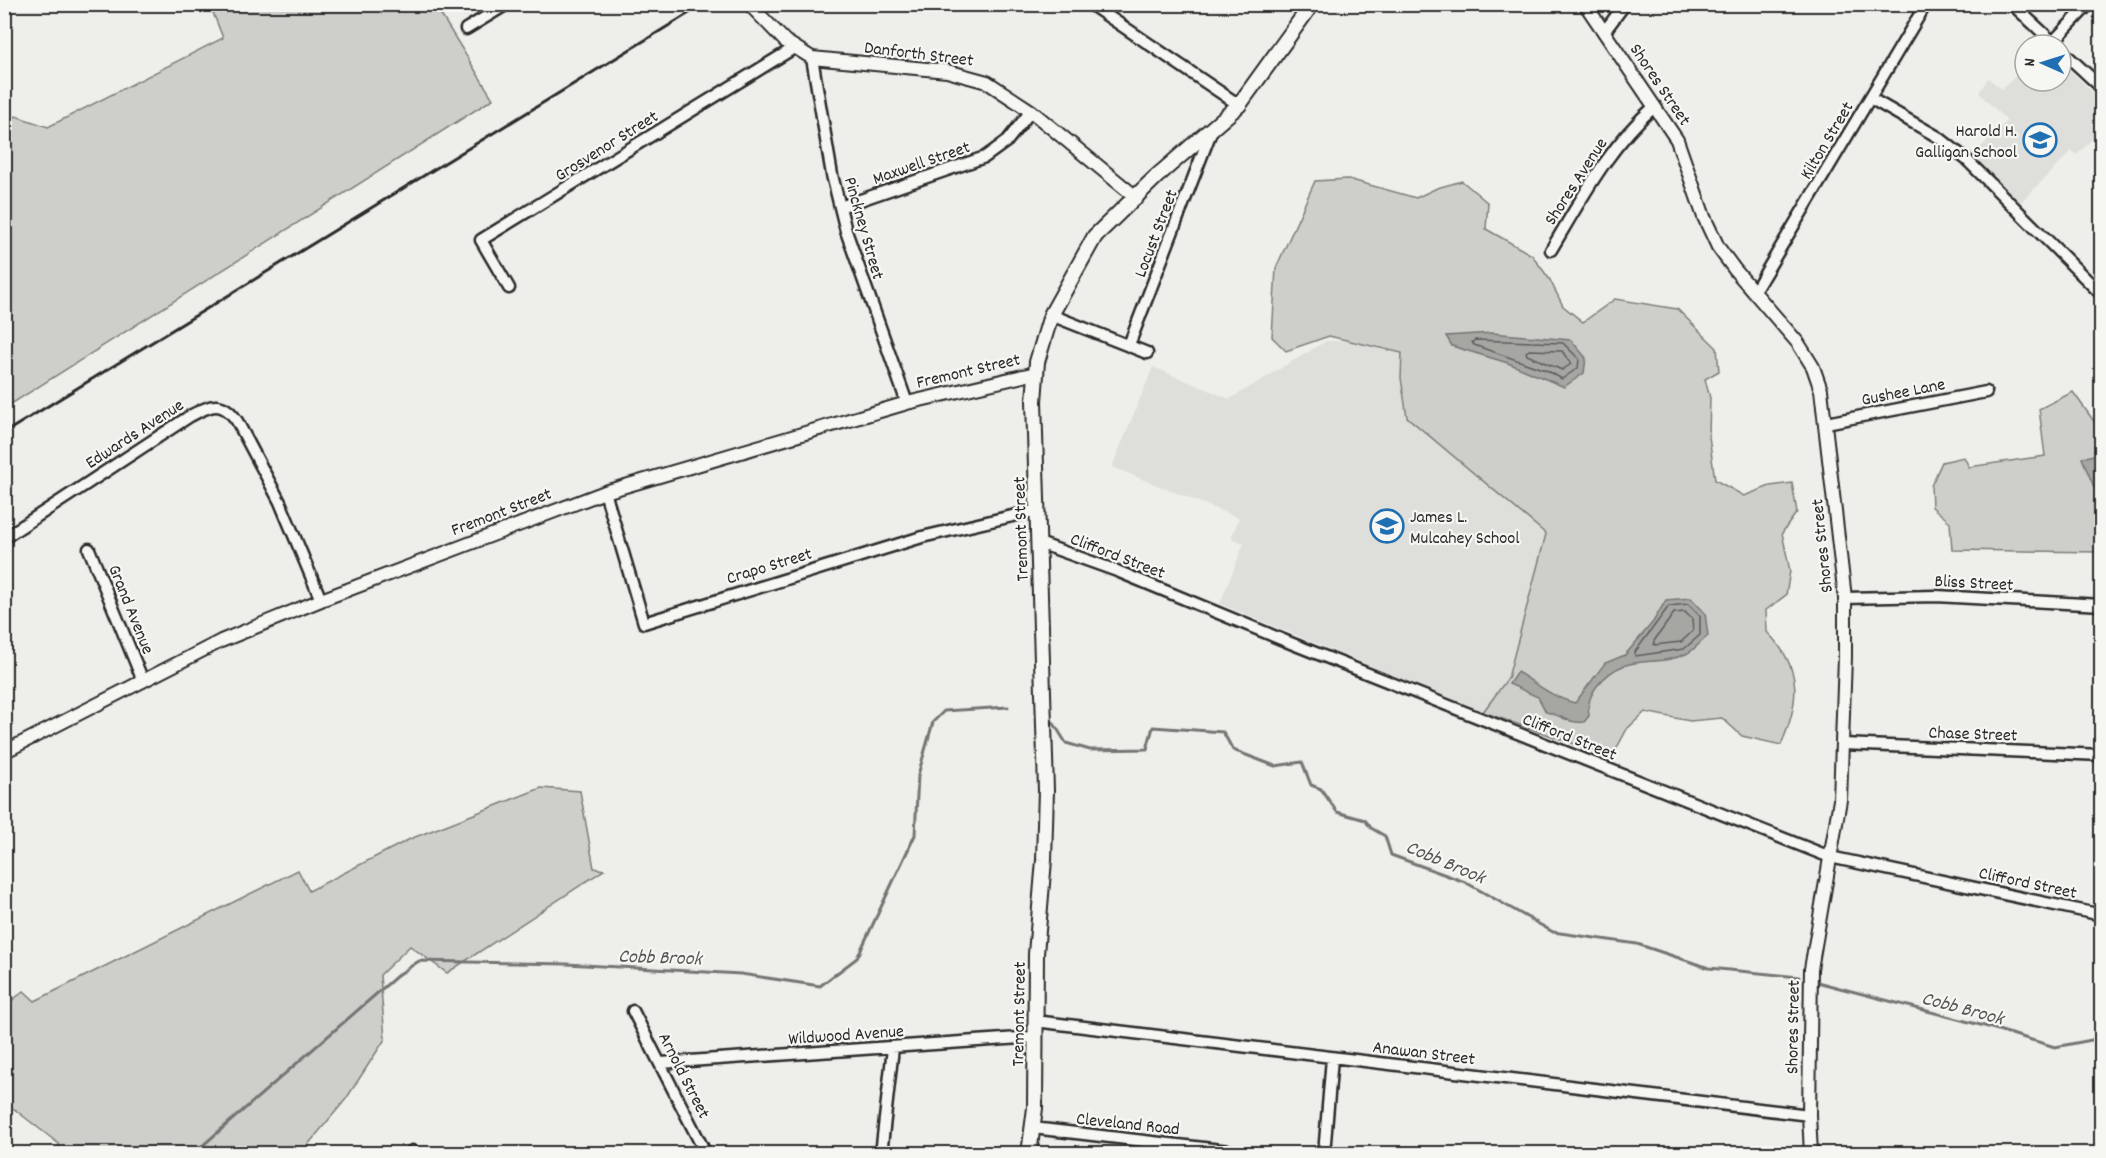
<svg xmlns="http://www.w3.org/2000/svg" width="2106" height="1158" viewBox="0 0 2106 1158" font-family="Dekko,sans-serif">
<style>
.built{fill:#dededb}
.green{fill:#cececa;stroke:#7c7c7a;stroke-width:1.5}
.water{fill:#a6a6a3;stroke:#757573;stroke-width:1.5}
.lines{fill:none;stroke-linecap:round;stroke-linejoin:round}
.shore{stroke:#5c5c5b;stroke-width:1.5}
.stream{stroke:#757573;stroke-width:3}
.minor-casing{stroke:#2b2b2b;stroke-width:15}
.tertiary-casing{stroke:#2b2b2b;stroke-width:16}
.secondary-casing{stroke:#2b2b2b;stroke-width:18}
.minor{stroke:#f6f6f2;stroke-width:10}
.tertiary{stroke:#f6f6f2;stroke-width:12}
.secondary{stroke:#f6f6f2;stroke-width:14}
.rail{stroke:#2b2b2b;stroke-width:3}
.labels{text-anchor:middle;stroke-width:4.5;stroke-linejoin:round;paint-order:stroke}
.street-label{font-size:18px;fill:#2b2b2b;stroke:#f6f6f2}
.poi-label{font-size:18px;fill:#2b2b2b;stroke:#f6f6f2;text-anchor:end}
.water-label{font-size:20px;font-style:italic;fill:#565655;stroke:#f6f6f2}
</style>
<rect width="100%" height="100%" fill="#eeeeea"/>
<filter id="ink" filterUnits="userSpaceOnUse"><feTurbulence type="fractalNoise" baseFrequency=".0167" numOctaves="2"/><feDisplacementMap in="SourceGraphic" scale="12" xChannelSelector="R" yChannelSelector="G"/><feConvolveMatrix kernelMatrix="1 2 1 2 8 2 1 2 1" color-interpolation-filters="sRGB"/></filter>
<g filter="url(#ink)">
<path class="built" d="M2061 62 2101 100V130L2077 155 2072 151 2020 203 1973 155 2007 121 1979 93 1988 78 2002 89 2025 67V81H2061Z
M1326 341H1364L1402 353 1401 378 1475 464 1547 534 1524 658 1483 712 1220 604 1244 543 1231 538 1239 518 1112 467 1153 367 1230 399Z"/>
<path class="green" d="M210 5H435L493 99 5 408V123L16 116 48 127 223 38Z
M1348 179 1416 198 1437 188 1462 181 1488 203 1486 229 1532 255 1550 280 1563 306 1583 322 1615 299 1677 309 1717 348 1719 371 1705 379 1710 398 1709 436 1715 480 1744 496 1770 486 1792 483 1797 512 1782 533 1790 571 1786 595 1766 610 1767 632C1803 668 1800 701 1781 745L1742 736 1722 718 1690 721 1645 712 1627 729 1612 757 1483 712 1508 678 1546 534 1407 417 1401 378 1402 353 1329 336 1286 351 1272 337 1276 268 1315 181Z
M2073 392 2101 431 2098 496 2101 497V552L1952 550 1950 522 1932 507 1931 486 1942 462 1964 457 1969 467 2045 456 2039 409Z
M541 788 580 791 594 868 604 870 447 973 410 946 380 975 385 1039 346 1099 306 1147 310 1153H58L59 1144 5 1102V1006L24 991 35 1001 298 870 309 891 410 839Z"/>
<path class="water" d="M1492 333 1571 340 1586 358 1584 373 1564 387 1508 363 1452 346 1446 336Z
M2101 453H2102L2101 497H2098L2082 458Z
M1691 598 1705 613 1708 636C1701 641 1694 651 1686 654 1653 669 1626 650 1597 686 1590 695 1587 705 1589 716L1584 722C1569 724 1561 715 1546 712L1538 697 1509 684 1517 672C1536 683 1553 698 1575 703L1605 663 1625 655 1653 622 1666 600Z"/>
<g class="lines">
<path class="shore" d="M1475 340 1563 343 1579 359 1578 368 1562 379 1548 371 1474 345 1472 342Z
M1529 350 1562 351 1571 364 1562 370 1527 355 1526 352Z
M1688 604 1700 616V635L1684 649 1635 656V652L1669 606Z
M1685 612 1692 619 1693 631 1681 642 1654 645V641L1674 613Z"/>
<path class="stream" d="M1053 722 1066 743 1090 750 1147 749 1153 727 1223 732 1233 750 1275 766 1302 762 1311 785 1321 789 1337 812 1365 820 1371 828 1385 836 1391 855 1465 882 1553 932 1637 944 1709 968 1799 977
M1817 982 1988 1027 2055 1047 2102 1038
M193 1154 398 975 419 961 567 964 741 974 820 986 857 958 915 835 918 775 933 722 944 711 1008 707"/>
<defs>
<path id="minor" d="M1090 4 1239 105
M1296 4 1307 13
M2012 4 2056 45
M466 29 507 4
M1604 32 1625 4
M2053 42 2089 4
M2061 50 2102 88
M812 58 832 175 846 231 907 403
M1870 98 1938 137 1966 159 2102 295
M840 207 985 157 1007 141 1031 111
M1551 250C1582 198 1609 146 1655 106
M509 288 481 240 794 48
M1754 292 1926 4
M1051 315 1147 353
M1129 345 1211 132
M1826 423 1986 392
M605 492 644 623 922 537 1038 510
M4 538 190 416C211 405 222 399 237 421L280 502 321 600
M1039 543 1117 571 1293 644 1830 857 2102 915
M89 549 143 681
M1845 598 1936 596 2102 605
M1843 744 2102 755
M633 1011 706 1154
M1035 1021 1809 1115
M661 1063 1034 1037
M1033 1128 1255 1154
M412 1151 413 1154
M881 1154 893 1048
M1324 1154 1332 1058"/>
<path id="tertiary" d="M749 4 785 41 812 58 947 71 987 82 1031 111 1137 198
M1585 4 1677 140 1704 217 1718 247 1735 270 1798 343 1813 367 1821 390 1845 598V657L1840 800 1811 969 1809 1115 1811 1154
M4 752 221 641 321 600 605 492 907 403 1036 373"/>
<path id="secondary" d="M1029 1154 1035 1108 1036 954 1044 860 1046 790 1034 401 1037 362 1051 315 1095 236 1157 176 1239 105 1312 4"/>
</defs>
<use href="#minor" class="minor-casing"/>
<use href="#tertiary" class="tertiary-casing"/>
<use href="#secondary" class="secondary-casing"/>
<use href="#minor" class="minor"/>
<use href="#tertiary" class="tertiary"/>
<use href="#secondary" class="secondary"/>
<path class="rail" d="M4 433 704 4"/>
</g>
</g>
<defs>
<symbol id="school-ring" viewBox="-11 -11 22 22"><circle r="9.5" fill="#f6f6f2" stroke="#1f6fb2" stroke-width="1.5"/><path d="M0-5L7-2L0 1L-7-2ZM-4 1L0 2.5L4 1V4Q0 6-4 4Z" fill="#1f6fb2"/></symbol>
</defs>
<g fill-rule="evenodd">
<use href="#school-ring" x="2021" y="121" width="38" height="38"/>
<use href="#school-ring" x="1368" y="507" width="38" height="38"/>
</g>
<g class="labels">
<g class="street-label">
<text transform="translate(919 53) rotate(7)" y="6">Danforth Street</text>
<text transform="translate(1661 84) rotate(56)" y="6">Shores Street</text>
<text transform="translate(1826 140) rotate(-59)" y="6">Kilton Street</text>
<text transform="translate(606 145) rotate(-32)" y="6">Grosvenor Street</text>
<text transform="translate(921 162) rotate(-19)" y="6">Maxwell Street</text>
<text transform="translate(1575 181) rotate(-57)" y="6">Shores Avenue</text>
<text transform="translate(865 228) rotate(74)" y="6">Pinckney Street</text>
<text transform="translate(1155 233) rotate(-69)" y="6">Locust Street</text>
<text transform="translate(968 370) rotate(-13)" y="6">Fremont Street</text>
<text transform="translate(1903 391) rotate(-11)" y="6">Gushee Lane</text>
<text transform="translate(134 433) rotate(-33)" y="6">Edwards Avenue</text>
<text transform="translate(501 511) rotate(-21)" y="6">Fremont Street</text>
<text transform="translate(1020 529) rotate(-92)" y="6">Tremont Street</text>
<text transform="translate(1821 546) rotate(-96)" y="6">Shores Street</text>
<text transform="translate(1118 555) rotate(21)" y="6">Clifford Street</text>
<text transform="translate(769 565) rotate(-17)" y="6">Crapo Street</text>
<text transform="translate(1974 582) rotate(3)" y="6">Bliss Street</text>
<text transform="translate(132 609) rotate(68)" y="6">Grand Avenue</text>
<text transform="translate(1973 733) rotate(2)" y="6">Chase Street</text>
<text transform="translate(1570 736) rotate(22)" y="6">Clifford Street</text>
<text transform="translate(2028 882) rotate(12)" y="6">Clifford Street</text>
<text transform="translate(1018 1014) rotate(-89)" y="6">Tremont Street</text>
<text transform="translate(1792 1027) rotate(-89)" y="6">Shores Street</text>
<text transform="translate(846 1034) rotate(-4)" y="6">Wildwood Avenue</text>
<text transform="translate(1424 1052) rotate(7)" y="6">Anawan Street</text>
<text transform="translate(685 1075) rotate(63)" y="6">Arnold Street</text>
<text transform="translate(1128 1123) rotate(6)" y="6">Cleveland Road</text>
</g>
<g class="poi-label">
<text x="2017" y="136">Harold H.<tspan x="2017" dy="21">Galligan School</tspan></text>
<text x="1410" y="522" text-anchor="start">James L.<tspan x="1410" dy="21">Mulcahey School</tspan></text>
</g>
<g class="water-label">
<text transform="translate(1446 861) rotate(23)" y="7">Cobb Brook</text>
<text transform="translate(660 956) rotate(2)" y="7">Cobb Brook</text>
<text transform="translate(1963 1007) rotate(15)" y="7">Cobb Brook</text>
</g>
</g>
<rect width="2106" height="1158" fill="none" stroke="#f6f6f2" stroke-width="24"/>
<rect x="12" y="12" width="2082" height="1134" fill="none" stroke="#2b2b2b" stroke-width="2" filter="url(#ink)"/>
<g transform="translate(2043 63) rotate(273)"><circle r="28" fill="#f6f6f2" stroke="#a5a5a2" stroke-width="1.5"/>
<path d="M0-4.5L10 22L0 15L-10 22Z" fill="#1f6fb2"/>
<text y="-9" font-size="16" font-weight="bold" text-anchor="middle" fill="#2b2b2b">N</text>
</g>
</svg>
